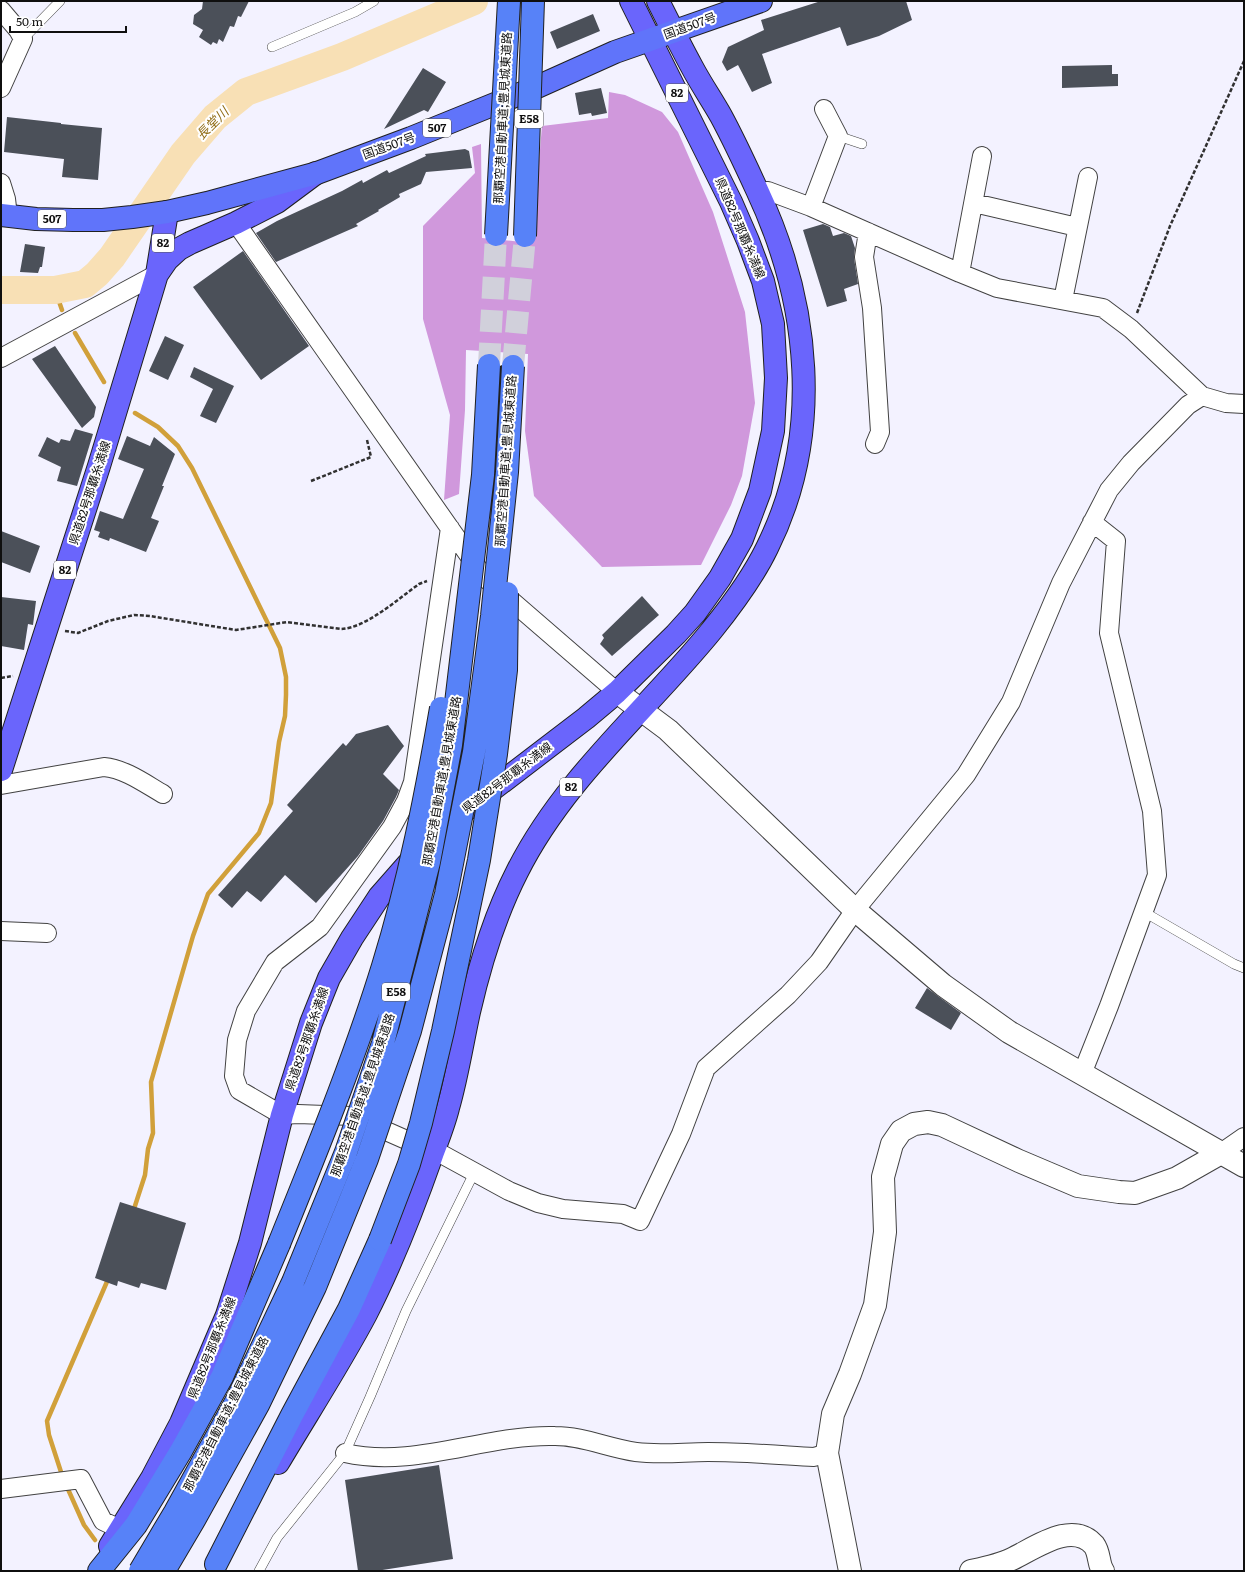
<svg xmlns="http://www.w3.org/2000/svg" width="1245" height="1572" viewBox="0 0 1245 1572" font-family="Literata,'Noto Sans JP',serif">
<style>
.forest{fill:#d098dc}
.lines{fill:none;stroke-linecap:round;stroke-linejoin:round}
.stream{stroke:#d1a03a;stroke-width:4.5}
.river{stroke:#f8e0b5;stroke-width:28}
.building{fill:#4b5059}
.motorway-tunnel{stroke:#d1d0db;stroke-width:22;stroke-dasharray:22 11;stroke-linecap:butt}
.service-casing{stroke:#424242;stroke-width:10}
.minor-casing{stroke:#424242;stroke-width:20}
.tertiary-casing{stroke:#424242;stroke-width:24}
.primary-casing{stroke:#202020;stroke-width:24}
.trunk-casing{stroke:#202020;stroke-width:24}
.motorway-casing{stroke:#202020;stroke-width:24}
.path{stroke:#313131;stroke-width:2.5;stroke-dasharray:4 2;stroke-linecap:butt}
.service{stroke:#fff;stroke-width:9}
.minor{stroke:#fff;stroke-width:18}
.tertiary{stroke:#fff;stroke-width:22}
.primary{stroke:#6a65fc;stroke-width:22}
.trunk{stroke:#6074fa;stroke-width:22}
.motorway{stroke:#5782f8;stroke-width:22}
.motorway-bridge-casing{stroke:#202020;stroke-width:24;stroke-linecap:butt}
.motorway-bridge{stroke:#5782f8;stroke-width:22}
.labels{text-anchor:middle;stroke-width:4;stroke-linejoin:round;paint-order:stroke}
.shield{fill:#fff;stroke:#575757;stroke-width:1}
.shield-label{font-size:11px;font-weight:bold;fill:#0f0f0f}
.street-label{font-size:12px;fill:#0f0f0f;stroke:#fff}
.water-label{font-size:13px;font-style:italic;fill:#906c14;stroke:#fff}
</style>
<rect width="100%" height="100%" fill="#f3f2ff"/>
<path class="forest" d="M609 92 625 95 662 112 678 132 713 212 745 312 755 403 742 476 731 505 701 565 602 567 534 496 525 431 528 354 466 350 465 410 459 494 444 500 450 415 423 319V226L475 173 472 147 481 144 482 238 532 243 542 126 608 118Z"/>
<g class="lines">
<path class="stream" d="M55 290 62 310
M75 333 104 382
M133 1212 145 1175 148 1149 153 1133 151 1082 193 936 208 894 259 833 271 803 279 742 285 716 286 695V677L280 648 192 468 178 446 158 427 135 413
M61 1472 49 1435 47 1421 109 1277
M67 1487 84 1525 95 1540"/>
<path class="river" d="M1 290H55L85 284 97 274 112 257 183 154 215 117 246 92 342 57 474 1"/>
</g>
<path class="building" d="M203 1H249L241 17 238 16 234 27 230 26 223 42 219 39 217 44 213 42 211 45 199 37 203 30 193 24 194 15 202 9Z
M821 1H906L912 20 879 36 847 46 840 27 762 54 772 83 752 92 738 65 727 71 722 62 728 47 764 30 761 20Z
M593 14 600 31 557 49 550 32Z
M1112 65V74H1118V86L1062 88V66Z
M423 68 446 82 428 112 424 110 384 129Z
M601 88 607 113 592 116 591 113 579 115 575 93Z
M7 117 61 123V124L102 128 98 180 62 177 64 159 4 152Z
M465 149 469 151 472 168 426 172 421 184 399 194 400 197 378 210 379 211 356 224 358 226 276 262 256 233 277 221 342 191 362 180 363 183 387 170 389 173 426 156 425 154Z
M823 224 830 227 833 236 844 233 851 236 855 248 854 258 858 284 844 289 847 301 827 307 803 230Z
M25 244 45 247 42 267H40L38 273 20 272Z
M243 251 309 346 261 380 193 287Z
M165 336 184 345 168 380 149 371Z
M55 346 96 407 94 417 82 428 32 359Z
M194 367 234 386 216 423 200 416 213 389 190 377Z
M75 429 93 434 77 486 57 481 61 467 38 456 47 437 59 443 61 439 70 441Z
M127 436 150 446 154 437 175 454 162 486H164L151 518 159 521 146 552 110 538 109 541 98 537 100 532 94 530 100 511 123 519 144 469 118 459Z
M1 531 40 546 30 573 1 562Z
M642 596 659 615 612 656 600 644 604 638 602 635Z
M1 597 36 601 33 625 28 624 24 650 1 646Z
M388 725 404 746 383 774 399 790 396 797 383 821 358 856 316 903 285 875 261 902 247 891 232 908 218 895 293 811 287 805 343 743 346 746 356 734Z
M927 988 961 1013 951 1030 915 1008Z
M120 1202 186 1223 166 1290 141 1283 139 1288 118 1281 117 1286 95 1278Z
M439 1465 453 1559 376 1571H358L345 1480Z"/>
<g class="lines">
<path class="motorway-tunnel" d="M489 365 496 235
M513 366 525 236"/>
<defs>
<path id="service" d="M23 39 60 1
M272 47 355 12 374 1
M838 136 862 144
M1144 912 1234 964 1244 968
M259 1571 277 1538 345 1453 370 1397 406 1311 474 1173"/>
<path id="minor" d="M1 10 18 30 23 39 1 88
M1 183 6 199 8 216
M758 192 768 191 811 207 960 273 997 288 1103 308 1131 329 1202 396 1226 403 1244 404
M974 203 1077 227
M811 207 838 136 824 109
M236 223 484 577 617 692
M868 232 864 257 872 308 880 432 875 444
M960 273 982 156
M1063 300 1088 177
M1 358 157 274
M450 528 413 782 406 801 392 827 320 927 275 962 246 1011 237 1040 234 1076 239 1090 282 1115 298 1114 352 1116 411 1142 434 1150 509 1191 538 1203 563 1209 623 1214 640 1221 681 1134 706 1068 788 995 819 962 855 910 966 775 1011 702 1061 583 1109 490 1131 463 1188 405 1202 396
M1 785 104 767C125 769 144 783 163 794
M1 931 47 933
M1082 1074 1109 1006 1157 875 1152 811 1109 633 1116 541 1092 522
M1221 1153 1244 1137
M345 1453C415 1469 485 1434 555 1436 583 1436 608 1448 636 1452 660 1455 684 1452 708 1452 743 1452 779 1455 814 1457L827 1453
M1 1489 81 1479 103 1521 120 1529"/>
<path id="tertiary" d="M617 692 668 730 855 910 943 985 1009 1032 1244 1166
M850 1571 827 1453 833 1414 850 1374 875 1305 885 1232 883 1177 892 1144 901 1131 914 1124 928 1122 942 1125 1019 1161 1078 1186 1119 1192 1135 1193 1177 1178 1221 1153
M971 1571C985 1568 1000 1565 1012 1559 1035 1548 1072 1520 1094 1545 1100 1553 1098 1564 1103 1571"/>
<path id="primary" d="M158 273 167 260 179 249 190 243 236 223 277 202 316 173
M1 770 99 466 145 314 157 274 167 212
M278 1463C307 1414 339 1365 366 1314 392 1263 413 1209 432 1155 438 1139 444 1124 448 1108 457 1077 462 1044 469 1012 480 964 495 915 517 872 564 778 647 710 712 630 733 604 753 577 767 548 824 434 810 303 757 190 746 166 734 140 721 116 712 100 701 84 692 67 680 45 669 23 658 1
M110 1546 152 1478 181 1423 227 1315 250 1243 282 1115 311 1023 329 978 352 938 379 897 408 864 455 818 586 718 617 692 676 634 695 613 720 578 742 539 760 491 773 431 776 378 773 324 763 281 748 241 731 202 631 1"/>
<path id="trunk" d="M1 215 36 219 73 220H103L132 217 167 212 207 203 317 173 411 138 537 87 615 52 761 1"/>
<path id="motorway" d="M216 1564 292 1415 349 1309 380 1240
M99 1571 136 1525 181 1451 222 1377 279 1244"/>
</defs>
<use href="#service" class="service-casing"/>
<use href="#minor" class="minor-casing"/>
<use href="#tertiary" class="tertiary-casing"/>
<use href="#primary" class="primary-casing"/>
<use href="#trunk" class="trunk-casing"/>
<use href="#motorway" class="motorway-casing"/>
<path class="path" d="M1137 313 1170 226 1244 61
M311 481 371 457 367 440
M65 631 78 633 108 621 134 615 150 616 236 630 287 622 341 629C366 628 398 599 419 584L427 581
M1 678 13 676"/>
<use href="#service" class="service"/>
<use href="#minor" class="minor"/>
<use href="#tertiary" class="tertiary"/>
<use href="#primary" class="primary"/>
<use href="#trunk" class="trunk"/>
<use href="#motorway" class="motorway"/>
<defs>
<path id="motorway-bridge" d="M496 235 509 1
M525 236 533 1
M380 1240 409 1164 421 1123 443 1031 479 860 496 754 506 670 507 593
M279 1244C316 1152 354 1060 383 966 409 882 426 795 441 708
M140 1571 175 1512 238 1398 293 1282 346 1152 383 1043 429 862 451 745 483 475 489 365
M164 1571 193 1522 258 1405 315 1287 367 1159 410 1031 446 894 474 752 492 616 507 472 513 366"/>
</defs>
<use href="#motorway-bridge" class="motorway-bridge-casing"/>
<use href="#motorway-bridge" class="motorway-bridge"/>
</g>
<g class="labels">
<g class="shield">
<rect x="666" y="84" width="22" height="18" rx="3"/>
<rect x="515" y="110" width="28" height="18" rx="3"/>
<rect x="423" y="119" width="28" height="18" rx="3"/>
<rect x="38" y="210" width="28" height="18" rx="3"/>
<rect x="152" y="234" width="22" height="18" rx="3"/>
<rect x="54" y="561" width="22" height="18" rx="3"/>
<rect x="560" y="778" width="22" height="18" rx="3"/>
<rect x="382" y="983" width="28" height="18" rx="3"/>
</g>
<g class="shield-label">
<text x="677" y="97">82</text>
<text x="529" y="123">E58</text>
<text x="437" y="132">507</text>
<text x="52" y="223">507</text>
<text x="163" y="247">82</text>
<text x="65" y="574">82</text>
<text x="571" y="791">82</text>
<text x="396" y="996">E58</text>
</g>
<g class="street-label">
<text transform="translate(690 26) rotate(-20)" y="4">国道507号</text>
<text transform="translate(503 118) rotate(-87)" y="4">那覇空港自動車道;豊見城東道路</text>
<text transform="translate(389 146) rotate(-20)" y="4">国道507号</text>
<text transform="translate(740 228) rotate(67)" y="4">県道82号那覇糸満線</text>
<text transform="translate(506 461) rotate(-86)" y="4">那覇空港自動車道;豊見城東道路</text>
<text transform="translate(90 493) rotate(-72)" y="4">県道82号那覇糸満線</text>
<text transform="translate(507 778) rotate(-37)" y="4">県道82号那覇糸満線</text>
<text transform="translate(442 781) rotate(-80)" y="4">那覇空港自動車道;豊見城東道路</text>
<text transform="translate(307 1039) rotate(-71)" y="4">県道82号那覇糸満線</text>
<text transform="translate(363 1095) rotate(-71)" y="4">那覇空港自動車道;豊見城東道路</text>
<text transform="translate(212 1348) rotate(-68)" y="4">県道82号那覇糸満線</text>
<text transform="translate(226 1414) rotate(-63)" y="4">那覇空港自動車道;豊見城東道路</text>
</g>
<g class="water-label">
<text transform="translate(212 123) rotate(-45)" y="5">長堂川</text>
</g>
</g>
<rect width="1245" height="1572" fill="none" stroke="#0f0f0f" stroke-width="4"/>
<path d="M10 26v6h116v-6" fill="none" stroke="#0f0f0f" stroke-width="2"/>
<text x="16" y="26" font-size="12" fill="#0f0f0f" stroke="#ffffff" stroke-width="3" paint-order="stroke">50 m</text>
</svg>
